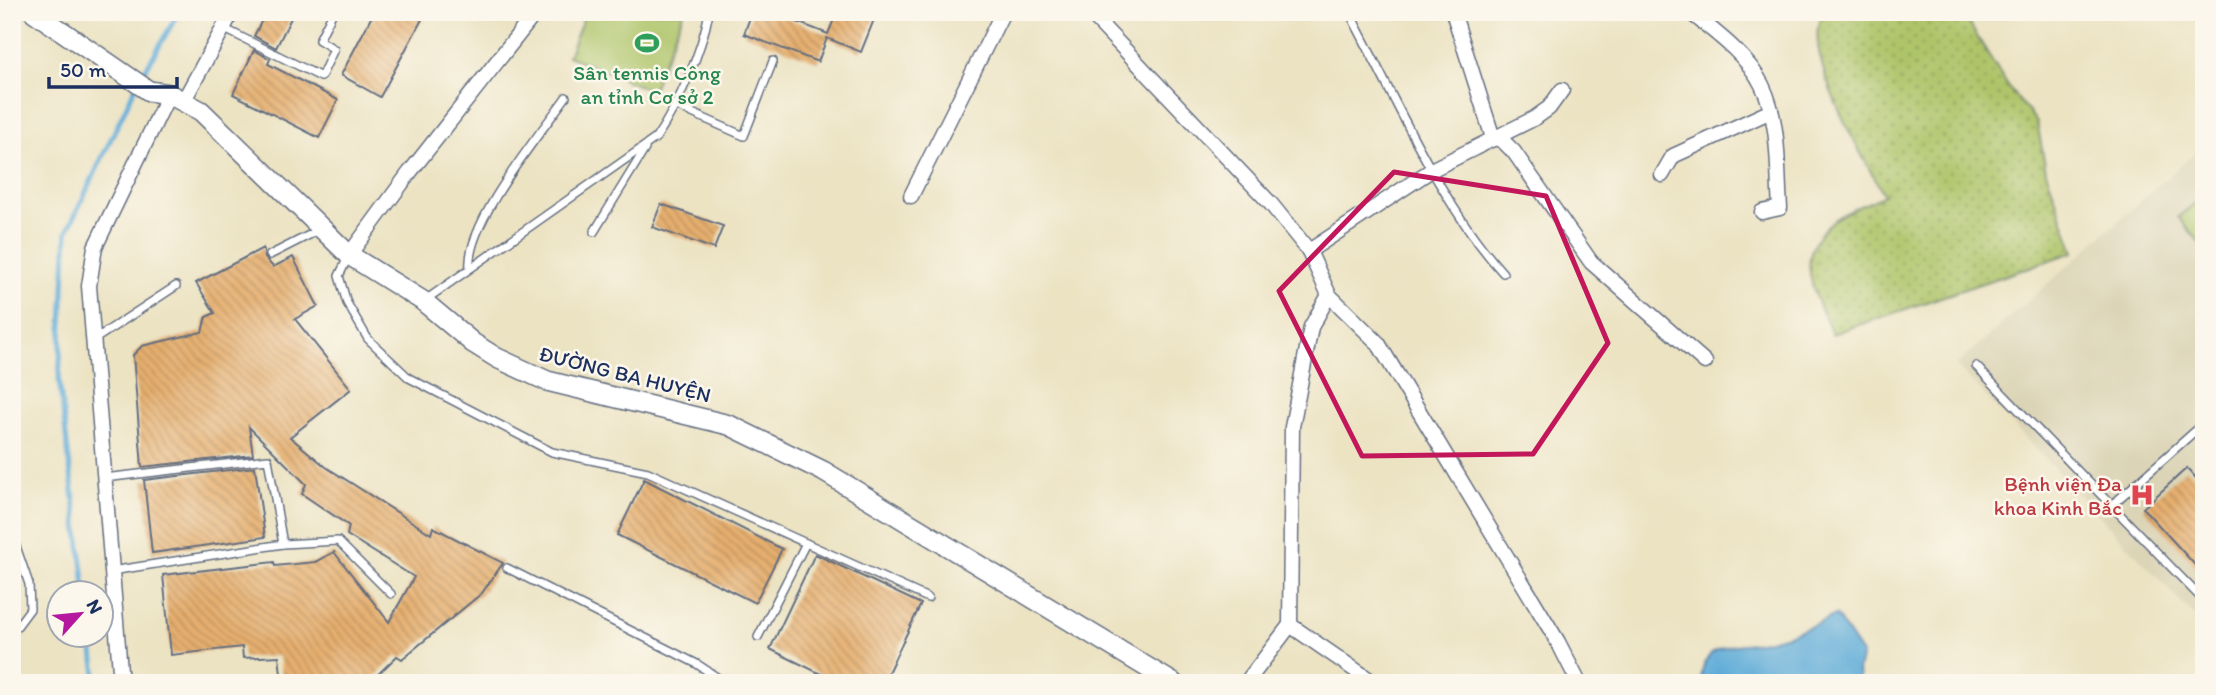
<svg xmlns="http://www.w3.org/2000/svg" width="2216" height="695" font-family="Itim,sans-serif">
<defs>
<pattern id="grass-dots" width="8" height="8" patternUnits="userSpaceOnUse" patternTransform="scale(1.75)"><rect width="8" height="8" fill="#aec469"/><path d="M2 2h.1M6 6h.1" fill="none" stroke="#8da05a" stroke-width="1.8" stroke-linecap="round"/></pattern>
<pattern id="building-back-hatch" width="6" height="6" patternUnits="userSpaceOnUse" patternTransform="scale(1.75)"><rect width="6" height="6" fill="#e6af6e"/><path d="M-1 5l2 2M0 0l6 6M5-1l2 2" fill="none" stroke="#ba8f5e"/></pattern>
</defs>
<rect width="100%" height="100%" fill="#fbf7ec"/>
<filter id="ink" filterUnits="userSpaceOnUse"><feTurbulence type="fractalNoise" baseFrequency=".0143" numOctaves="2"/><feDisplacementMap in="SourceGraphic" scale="14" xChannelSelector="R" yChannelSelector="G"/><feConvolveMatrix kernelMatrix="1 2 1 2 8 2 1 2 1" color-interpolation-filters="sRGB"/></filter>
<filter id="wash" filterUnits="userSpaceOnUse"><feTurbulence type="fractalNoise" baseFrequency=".00686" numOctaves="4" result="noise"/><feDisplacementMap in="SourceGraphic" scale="28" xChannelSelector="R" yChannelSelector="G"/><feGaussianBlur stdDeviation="1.57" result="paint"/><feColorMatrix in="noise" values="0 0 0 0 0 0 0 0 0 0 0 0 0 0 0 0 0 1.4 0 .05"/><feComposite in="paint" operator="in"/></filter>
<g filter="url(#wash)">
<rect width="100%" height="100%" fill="#ece3c3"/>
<polygon fill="#dbd4b6" points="2204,145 2204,626 1956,365"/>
<path fill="url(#grass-dots)" stroke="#647a64" stroke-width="2" d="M1823,12H1962L2011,91L2037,122L2046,171L2074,252L1832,334C1815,293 1790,254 1834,220C1848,209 1868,204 1884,195C1864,159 1798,51 1823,12Z"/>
<g fill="#aec469" stroke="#647a64" stroke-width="2">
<polygon points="586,12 684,12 652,91 568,56"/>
<polygon points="2204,196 2204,248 2178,217"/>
</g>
<path fill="#5eacd8" stroke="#3c6e9b" stroke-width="2" d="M1836,615L1862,654L1858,670L1860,683H1701C1702,639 1734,648 1764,641C1789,636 1813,626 1836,615Z"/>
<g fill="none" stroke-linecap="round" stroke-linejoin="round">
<g stroke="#5eacd8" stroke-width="5">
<polyline points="140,79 179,12"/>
<polyline points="86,594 59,380 67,232 135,88"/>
<polyline points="91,636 97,683"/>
</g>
</g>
<g id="blocks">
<g fill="url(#building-back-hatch)">
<polygon points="266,12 294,12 276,48 254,36"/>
<polygon points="374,12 426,12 380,97 341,75"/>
<polygon points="752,12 771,12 828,34 837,12 877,12 861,52 827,38 818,62 744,34"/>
<polygon points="254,50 270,59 268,64 338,100 319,138 233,94"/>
<polygon points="661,204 723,226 714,249 652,227"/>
<polygon points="263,248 265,258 273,267 293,257 318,306 295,319 351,389 290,437 326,467 431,534 433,527 503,563 482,593 402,659 397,656 369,683 282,683 279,656 243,658 242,647 171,655 163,575 274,562 275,566 315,562 334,552 389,622 414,577 347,535 349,526 302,494 306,484 249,427 253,455 142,467 133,355 142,346 202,332 206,317 215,313 196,283"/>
<polygon points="255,467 265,537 152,553 144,480"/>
<polygon points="2187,468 2204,487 2204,575 2143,508"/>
<polygon points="644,479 782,549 755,603 617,535"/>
<polygon points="815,554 921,604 883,683 839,683 770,649"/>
</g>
</g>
</g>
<g filter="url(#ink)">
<use href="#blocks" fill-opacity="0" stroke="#646e81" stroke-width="2"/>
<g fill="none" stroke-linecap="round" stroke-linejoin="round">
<g stroke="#646e81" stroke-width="10">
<g id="lane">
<path d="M1349,12C1395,97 1438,201 1503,273"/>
<polyline points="223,28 321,77 334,49 319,40 333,12"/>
<polyline points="674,105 744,136 773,61"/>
<polyline points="594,232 645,149"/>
<polyline points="270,255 319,230"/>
<polyline points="349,255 339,276 347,303 368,339 409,378 552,452 648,472 928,598"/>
<path d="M470,268C465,224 540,134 566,97"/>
<path d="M424,301L656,138C678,105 702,52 709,12"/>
<polyline points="92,341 176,286"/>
<polyline points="1976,366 2204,601"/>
<polyline points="104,478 268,459 283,544 338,541 391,594"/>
<polyline points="2112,505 2203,424"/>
<polyline points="12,535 29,584 30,609 12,633"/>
<polyline points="507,568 697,664 718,678 735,683"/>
<polyline points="111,571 283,544"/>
<polyline points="758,637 806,543"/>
</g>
</g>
<g stroke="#646e81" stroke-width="17">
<g id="street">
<polyline points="1089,12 1271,204 1309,251 1329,295 1311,327 1292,427 1290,625 1374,683"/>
<polyline points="1453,12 1493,138"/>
<path d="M1690,12C1715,32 1747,55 1762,85C1780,121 1777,168 1780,208L1762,212"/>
<polyline points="184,100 232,12"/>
<polyline points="1493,138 1502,140 1514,152 1591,262 1705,362"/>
<polyline points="1662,175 1673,156 1771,111"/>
<polyline points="911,196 1003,12"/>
<polyline points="1309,251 1433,169 1535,118 1549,108 1562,90"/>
<polyline points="349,255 410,172 536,12"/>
<polyline points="1329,295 1378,343 1558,642 1579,683"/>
<polyline points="121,683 89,286 95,247 169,94"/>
<polyline points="1246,683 1290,625"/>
</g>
</g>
<g stroke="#646e81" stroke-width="22">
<polyline id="secondary" points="34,12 149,91 169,94 201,111 349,255 423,301 473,343 497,358 547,381 729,425 823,471 1173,683"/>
</g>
<use href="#lane" stroke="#fff" stroke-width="7"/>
<use href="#street" stroke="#fff" stroke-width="14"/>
<use href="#secondary" stroke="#fff" stroke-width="19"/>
</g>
</g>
<path fill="none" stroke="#c2185b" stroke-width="5" stroke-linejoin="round" d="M1394,172L1546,196L1608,343L1533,454L1362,456L1279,291Z"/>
<defs>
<g id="stadium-bare" transform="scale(1.89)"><path d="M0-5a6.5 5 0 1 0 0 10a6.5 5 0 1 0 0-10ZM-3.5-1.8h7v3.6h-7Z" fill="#2e9e5b" stroke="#fbf7ec" stroke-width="2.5" paint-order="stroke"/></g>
<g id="hospital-bare" transform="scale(1.89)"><path d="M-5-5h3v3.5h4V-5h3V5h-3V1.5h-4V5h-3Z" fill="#e0444e" stroke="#fbf7ec" stroke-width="2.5" paint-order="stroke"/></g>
</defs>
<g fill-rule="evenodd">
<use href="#stadium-bare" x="647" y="43"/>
<use href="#hospital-bare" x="2142" y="495"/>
</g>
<g text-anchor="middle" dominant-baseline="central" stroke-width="5" stroke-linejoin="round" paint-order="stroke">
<g font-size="21" fill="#27864d" stroke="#fbf7ec">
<text x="647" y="72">Sân tennis Công<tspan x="647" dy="24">an tỉnh Cơ sở 2</tspan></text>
</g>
<g font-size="21" fill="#1b2f5e" stroke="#fbf7ec">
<text transform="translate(625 374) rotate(14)">ĐƯỜNG BA HUYỆN</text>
</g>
<g font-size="21" fill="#be3a42" stroke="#fbf7ec" text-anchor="end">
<text x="2122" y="483">Bệnh viện Đa<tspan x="2122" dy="24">khoa Kinh Bắc</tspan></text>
</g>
</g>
<rect width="2216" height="695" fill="none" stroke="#fbf7ec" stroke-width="42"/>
<g transform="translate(80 614) rotate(63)"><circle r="33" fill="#fbf7ec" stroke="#a1a7b3" stroke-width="2"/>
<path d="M0-5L12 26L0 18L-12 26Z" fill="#b5179e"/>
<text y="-10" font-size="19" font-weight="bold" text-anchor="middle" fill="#1b2f5e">N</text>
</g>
<path d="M49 77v10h128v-10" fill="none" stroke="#1b2f5e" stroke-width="3.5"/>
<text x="60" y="77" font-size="21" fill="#1b2f5e" stroke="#fbf7ec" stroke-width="5" paint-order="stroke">50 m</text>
</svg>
